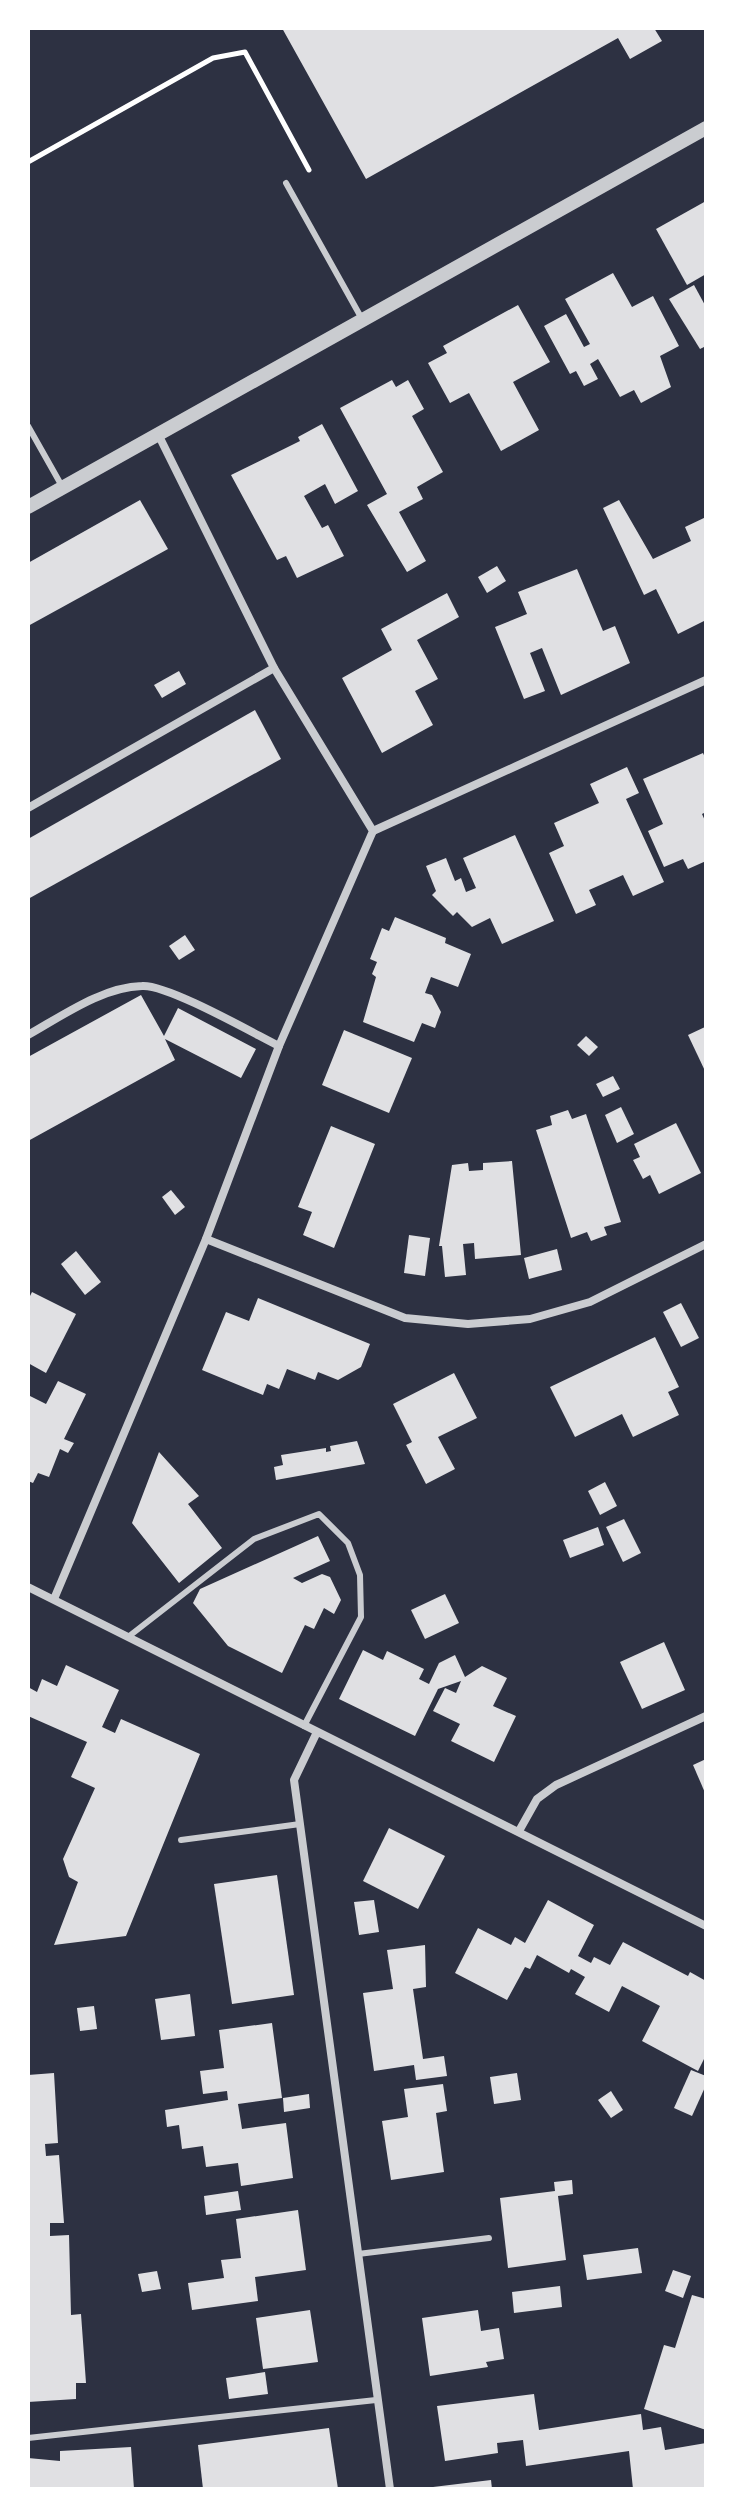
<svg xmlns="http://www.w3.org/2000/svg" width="734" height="2517" font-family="'IBM Plex Sans',sans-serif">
<rect width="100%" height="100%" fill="#2d3142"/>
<g fill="#e0e0e3">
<polygon points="282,28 654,28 662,41 630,59 618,38 366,179"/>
<polygon points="706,201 706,274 687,285 656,229"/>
<polygon points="613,273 632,307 653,296 679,346 660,356 671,387 641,403 634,390 620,397 598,359 590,364 598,379 584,386 576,371 570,374 544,326 566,314 584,347 590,344 565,299"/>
<polygon points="694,285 706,307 706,346 700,349 669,299"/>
<polygon points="518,305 550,362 513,382 539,430 501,451 469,393 450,403 428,363 447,353 443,346"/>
<polygon points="392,380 396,387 408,380 424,409 412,416 443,472 417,487 423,499 399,512 426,561 407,572 367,505 387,494 340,408"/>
<polygon points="322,424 358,491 335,504 325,484 304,496 322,528 328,525 344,556 297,578 286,556 277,560 231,475 300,441 298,437"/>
<polygon points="140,500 168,549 28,626 28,563"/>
<polygon points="619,500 653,559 691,541 685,527 706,517 706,620 678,634 656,589 644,595 603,508"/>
<polygon points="497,566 506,581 487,593 478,577"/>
<polygon points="577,569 603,631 615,626 630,663 561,695 542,648 530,653 545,691 524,699 495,627 527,614 518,592"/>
<polygon points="447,593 459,617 417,640 438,679 415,691 433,725 382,753 342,678 392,650 381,629"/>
<polygon points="179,671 186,684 162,698 154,685"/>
<polygon points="255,710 281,759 28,899 28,839"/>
<polygon points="703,753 706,760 706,812 702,814 706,823 706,861 688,869 683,859 664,867 648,831 663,824 643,779"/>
<polygon points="627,767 639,793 626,799 664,882 633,896 623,875 589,890 596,905 576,914 549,853 564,846 554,823 599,803 590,784"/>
<polygon points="515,835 554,921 502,944 490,918 472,927 457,912 453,916 432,895 436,891 426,866 446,858 455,881 461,878 466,892 476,888 463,858"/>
<polygon points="395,917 446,938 445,943 471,954 458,987 431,977 425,993 432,995 441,1012 435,1028 422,1023 414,1042 363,1022 376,977 372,974 377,962 370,959 382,928 389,931"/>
<polygon points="185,935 195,950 179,960 169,946"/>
<polygon points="141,995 164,1036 178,1008 256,1049 241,1078 165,1039 175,1060 28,1141 28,1057"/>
<polygon points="705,1027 706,1030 706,1073 688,1035"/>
<polygon points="344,1030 412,1058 389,1113 322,1085"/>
<polygon points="586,1036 598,1047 589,1056 577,1045"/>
<polygon points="613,1076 620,1089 603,1097 596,1084"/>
<polygon points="621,1107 634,1134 617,1143 605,1115"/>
<polygon points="568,1110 572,1119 586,1114 621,1222 604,1227 607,1235 591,1241 587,1232 571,1238 536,1130 552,1125 550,1116"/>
<polygon points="676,1123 701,1173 659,1194 650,1175 643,1179 633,1160 640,1157 634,1144"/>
<polygon points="331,1126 375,1144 334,1248 303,1235 312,1212 298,1207"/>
<polygon points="512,1161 521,1255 475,1259 474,1243 463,1244 466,1275 445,1277 442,1246 439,1246 452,1165 468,1163 469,1171 483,1170 483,1163"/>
<polygon points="171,1190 185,1207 175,1215 162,1197"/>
<polygon points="409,1235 430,1238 425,1276 404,1273"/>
<polygon points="557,1249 562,1270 529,1279 524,1258"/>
<polygon points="76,1251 101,1282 85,1295 61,1264"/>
<polygon points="32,1292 76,1314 46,1373 28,1363 28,1300"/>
<polygon points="258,1298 370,1344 361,1367 338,1380 318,1372 315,1380 287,1369 279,1389 267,1384 263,1395 202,1370 226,1312 249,1321"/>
<polygon points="681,1303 699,1338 681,1347 663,1312"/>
<polygon points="655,1337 679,1387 668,1392 679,1415 633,1437 622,1414 575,1437 550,1387"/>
<polygon points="454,1373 477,1418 438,1437 455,1469 426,1484 406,1445 412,1442 393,1404"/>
<polygon points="58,1381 86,1394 64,1439 74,1443 68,1453 60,1449 49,1477 38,1473 33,1483 28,1481 28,1395 46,1404"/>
<polygon points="357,1441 365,1464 276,1480 274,1467 283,1465 281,1455 326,1448 326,1452 331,1451 330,1446"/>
<polygon points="159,1452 199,1496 188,1504 222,1548 179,1583 132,1523"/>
<polygon points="605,1482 617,1506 600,1515 588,1491"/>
<polygon points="624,1519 641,1553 623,1562 606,1527"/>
<polygon points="598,1527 604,1545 570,1558 563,1540"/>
<polygon points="318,1536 330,1561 293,1578 302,1583 322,1574 330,1577 341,1600 334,1614 324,1608 314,1629 305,1625 282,1673 228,1646 193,1603 200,1589"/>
<polygon points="445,1594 459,1623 425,1639 411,1610"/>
<polygon points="664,1642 685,1690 642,1709 620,1662"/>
<polygon points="363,1650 383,1660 387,1651 424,1669 419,1679 429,1684 439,1663 455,1655 465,1677 482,1666 507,1678 493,1706 516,1716 494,1762 451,1741 460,1724 433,1711 445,1688 456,1693 461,1681 438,1689 415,1736 339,1699"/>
<polygon points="66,1665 119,1690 102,1727 115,1733 121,1719 200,1754 126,1936 54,1945 78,1882 69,1877 63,1859 95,1788 71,1777 87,1742 28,1716 28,1687 37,1692 42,1679 57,1686"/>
<polygon points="706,1759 706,1795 693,1765"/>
<polygon points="389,1828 445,1856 418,1909 363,1881"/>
<polygon points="277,1875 294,1995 232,2004 214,1884"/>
<polygon points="374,1900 379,1932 359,1935 354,1902"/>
<polygon points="548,1900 594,1925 578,1956 591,1963 594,1957 610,1965 623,1942 688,1976 690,1972 706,1981 706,2055 698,2071 642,2041 660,2006 622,1986 609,2012 575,1994 585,1977 571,1969 569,1973 537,1955 530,1969 525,1967 507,2000 455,1973 478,1928 511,1945 515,1937 525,1943"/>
<polygon points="425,1945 426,1987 413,1989 423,2059 444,2056 447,2076 416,2080 414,2065 374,2071 363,1993 393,1989 387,1950"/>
<polygon points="190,1994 195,2036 161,2040 155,1999"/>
<polygon points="94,2006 97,2029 80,2031 77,2008"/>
<polygon points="272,2023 282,2098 238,2104 242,2129 286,2123 293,2178 241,2186 238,2163 206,2167 203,2146 182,2149 179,2125 167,2127 165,2110 228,2100 227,2091 203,2094 200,2071 224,2068 219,2030"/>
<polygon points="691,2070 706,2076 706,2085 692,2116 674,2108"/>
<polygon points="54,2073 58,2143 45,2144 46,2156 59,2155 64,2223 50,2223 50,2236 69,2235 71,2315 81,2314 86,2383 76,2383 76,2399 28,2402 28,2075"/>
<polygon points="517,2073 521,2100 494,2104 490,2077"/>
<polygon points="443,2084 447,2111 436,2113 444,2172 391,2180 382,2121 408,2117 404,2089"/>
<polygon points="611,2091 623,2110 611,2118 598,2100"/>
<polygon points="309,2094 310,2108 284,2112 283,2098"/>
<polygon points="572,2180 573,2194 558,2196 566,2260 508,2268 500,2198 555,2191 554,2182"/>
<polygon points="238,2191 241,2210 206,2215 204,2196"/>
<polygon points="298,2210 306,2270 255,2277 258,2301 192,2310 188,2283 224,2278 221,2260 241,2258 236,2219"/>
<polygon points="638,2248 642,2273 587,2280 583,2255"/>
<polygon points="673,2270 691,2276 683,2298 665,2291"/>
<polygon points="157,2271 161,2289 142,2292 138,2274"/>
<polygon points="560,2286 562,2307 514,2313 512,2292"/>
<polygon points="692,2295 706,2299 706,2430 644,2409 664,2345 675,2348"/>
<polygon points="310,2310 318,2362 263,2369 256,2318"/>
<polygon points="478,2310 481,2331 499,2328 504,2359 486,2362 488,2367 430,2376 422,2318"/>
<polygon points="265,2372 268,2394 229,2399 226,2378"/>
<polygon points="534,2394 539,2430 641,2414 643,2430 661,2427 665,2450 706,2443 706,2489 633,2489 629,2451 526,2466 523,2440 497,2443 498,2453 445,2461 437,2406"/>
<polygon points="329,2428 338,2489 203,2489 198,2445"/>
<polygon points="131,2447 134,2489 28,2489 28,2458 60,2461 60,2451"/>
<polygon points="491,2480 492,2489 433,2489 433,2487"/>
</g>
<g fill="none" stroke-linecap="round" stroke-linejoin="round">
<polyline stroke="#fff" stroke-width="5" points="28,162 213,58 245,52 309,170"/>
<g stroke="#caccd0" stroke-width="6">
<polyline points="286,183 362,319"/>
<polyline points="28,426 63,488"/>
<polyline points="128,1637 254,1539 319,1514 348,1543 360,1575 361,1617 304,1726"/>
<polyline points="181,1840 300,1824"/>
<polyline points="358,2254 489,2238"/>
<polyline points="28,2438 376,2400"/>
</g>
<g stroke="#caccd0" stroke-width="8">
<polyline points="28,808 274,668"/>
<polyline points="373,831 706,680"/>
<path d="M28,1035C62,1016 102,987 142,986C167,984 253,1033 279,1046"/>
<polyline points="206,1239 405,1318 468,1324 530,1319 590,1302 706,1244"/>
<polyline points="28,1587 706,1926"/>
<polyline points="54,1599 206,1239 279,1046 373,831 274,668 159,436"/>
<polyline points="317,1732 294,1780 390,2489"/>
<polyline points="519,1831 537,1799 556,1785 706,1716"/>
</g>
<polyline stroke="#caccd0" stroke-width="14" points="28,507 706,128"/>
</g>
<rect width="734" height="2517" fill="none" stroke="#ffffff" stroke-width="60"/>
</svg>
